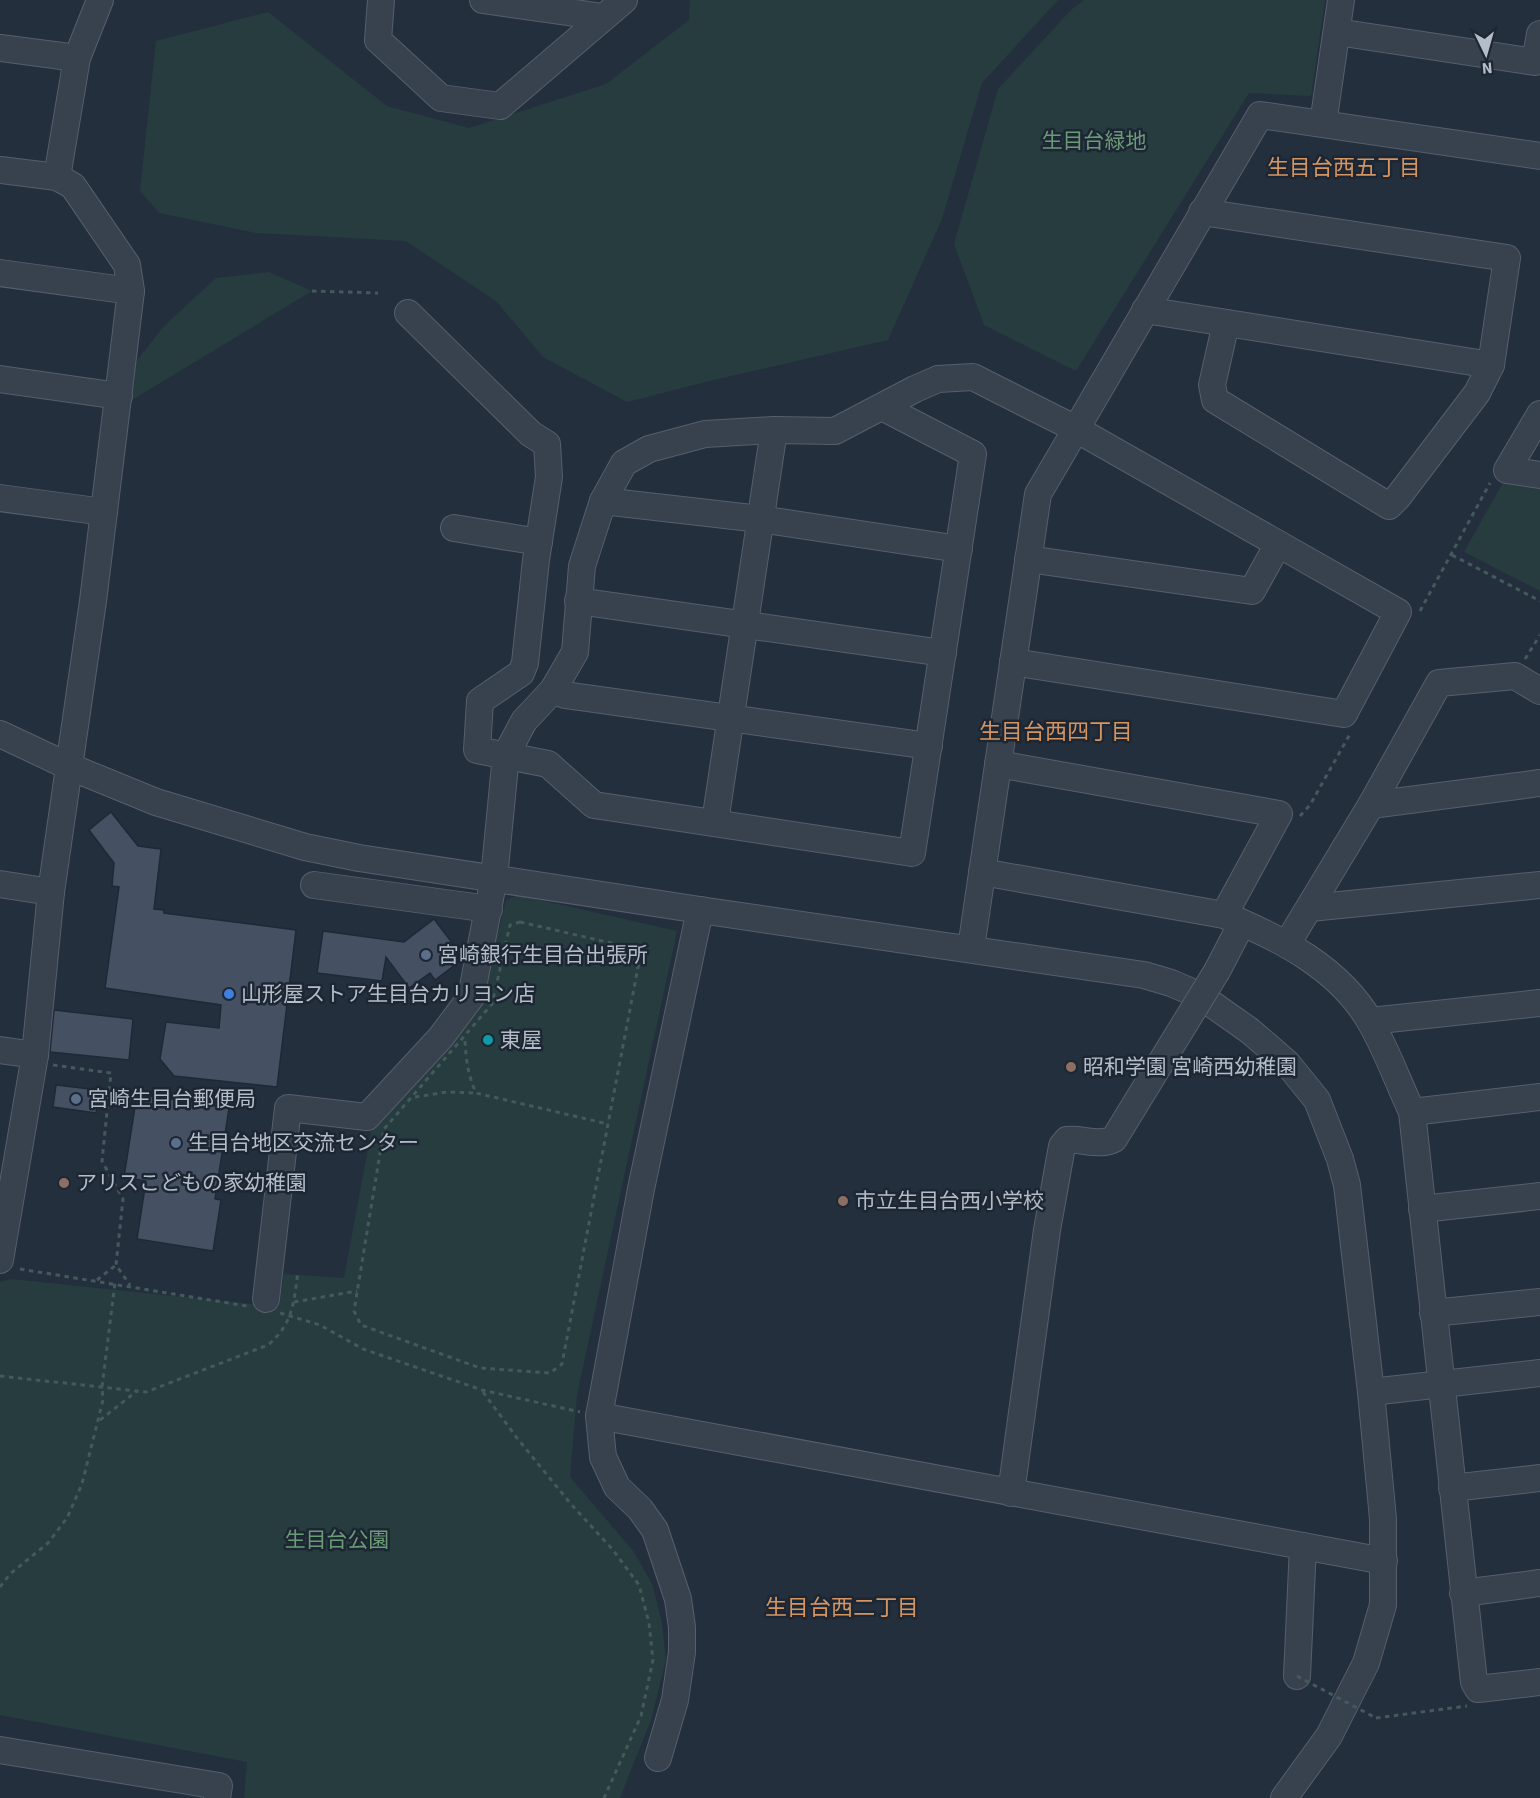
<svg xmlns="http://www.w3.org/2000/svg" width="1540" height="1798" font-family="'Source Sans 3','Noto Sans JP',sans-serif">
<rect width="100%" height="100%" fill="#242f3e"/>
<g fill="#263c3f">
<polygon points="690,0 1058,0 982,83 942,219 888,340 714,380 627,402 543,357 496,301 406,241 256,233 159,213 140,191 156,41 268,12 387,106 469,128 606,84 689,20"/>
<polygon points="1084,0 1325,0 1311,96 1249,93 1076,371 984,325 954,244 998,89 1071,10"/>
<polygon points="269,272 312,291 117,409 120,382 164,326 216,278"/>
<polygon points="1505,479 1540,485 1540,591 1464,552"/>
<polygon points="518,895 677,931 577,1395 570,1477 634,1552 653,1586 662,1623 666,1660 651,1720 620,1798 244,1798 247,1762 0,1715 0,1282 11,1279 279,1307 284,1274 344,1278 372,1127 481,1003 506,900"/>
</g>
<g fill="#455162" stroke="#1f2835" stroke-width="1.5">
<polygon points="111,812 138,846 161,849 154,909 164,910 164,913 296,930 277,1087 174,1076 160,1059 166,1022 219,1028 221,1005 105,988 119,887 112,886 114,863 89,830"/>
<polygon points="434,919 459,952 450,959 455,965 435,980 430,973 409,988 386,957 382,981 317,973 323,931 404,942"/>
<polygon points="54,1010 133,1019 129,1060 50,1052"/>
<polygon points="56,1085 99,1090 96,1113 53,1107"/>
<polygon points="137,1094 229,1108 215,1199 221,1200 213,1251 137,1239 146,1181 124,1177"/>
</g>
<g fill="none" stroke-linecap="round" stroke-linejoin="round">
<g stroke="#565f6c" stroke-width="28">
<g id="minor">
<polyline points="381,0 378,40 441,98 500,106 624,0"/>
<polyline points="483,0 603,17"/>
<polyline points="1337,32 1535,62 1540,34"/>
<polyline points="0,48 77,58"/>
<polyline points="1323,124 1341,0"/>
<polyline points="0,170 57,177 73,186 127,265 131,291 93,601 51,892 35,1055 0,1260"/>
<polyline points="57,177 77,58 100,0"/>
<polyline points="1202,212 1507,258 1491,365 1477,393 1398,497 1389,506 1215,400 1212,385 1226,323"/>
<polyline points="0,273 131,291"/>
<polyline points="1145,310 1491,365"/>
<polyline points="408,313 531,434 547,444 549,477 536,560 525,663 521,673 480,701 477,750 548,764 594,805 912,853 973,454 882,407"/>
<polyline points="0,379 119,396"/>
<polyline points="1540,414 1507,470 1540,475"/>
<polyline points="0,498 104,512"/>
<polyline points="603,501 760,519 959,549"/>
<polyline points="454,528 539,542"/>
<polyline points="1028,559 1252,591 1278,544"/>
<polyline points="578,601 943,653"/>
<polyline points="553,690 565,695 929,746"/>
<polyline points="0,734 68,766 156,802 305,847 359,858 700,910 1144,975 1171,983 1199,995 1250,1031 1287,1063 1317,1100 1340,1159 1347,1185 1371,1392 1383,1519 1383,1605 1366,1663 1329,1736 1284,1798"/>
<polyline points="998,764 1279,814 1224,915"/>
<polyline points="1371,805 1540,783"/>
<polyline points="715,822 774,430"/>
<path d="M982,872L1224,915C1280,938 1340,968 1371,1023C1387,1051 1398,1082 1412,1112L1474,1682L1478,1689L1540,1682"/>
<polyline points="0,884 51,892"/>
<polyline points="314,885 489,909"/>
<polyline points="1310,908 1540,885"/>
<polyline points="1287,944 1371,805 1439,683 1515,676 1540,691"/>
<polyline points="971,948 1038,494 1260,115 1540,156"/>
<polyline points="1217,971 1242,923"/>
<polyline points="1370,1021 1540,1003"/>
<polyline points="0,1050 35,1055"/>
<polyline points="1412,1112 1540,1097"/>
<polyline points="1422,1209 1540,1196"/>
<polyline points="266,1299 288,1108 367,1117 441,1037 471,997 494,878 506,755 524,721 553,690 575,652 582,566 603,501 624,463 649,449 705,434 774,430 835,431 915,389 938,379 973,377 1076,429 1398,612 1344,714 1013,662"/>
<polyline points="1433,1313 1540,1302"/>
<polyline points="1371,1392 1540,1373"/>
<polyline points="599,1416 1384,1561"/>
<polyline points="1452,1488 1540,1478"/>
<path d="M1011,1493L1047,1230L1062,1146L1067,1140C1082,1138 1100,1147 1114,1139L1147,1085"/>
<polyline points="1463,1593 1540,1583"/>
<polyline points="1297,1676 1303,1546"/>
<polyline points="0,1750 219,1786 217,1798"/>
<polyline points="658,1758 675,1700 682,1652 682,1627 678,1599 655,1530 640,1509 617,1487 603,1457 599,1416 641,1189 700,910"/>
</g>
</g>
<g stroke="#44595c" stroke-width="3" stroke-dasharray="4.5 4.5" stroke-linecap="butt">
<polyline points="312,291 378,293"/>
<polyline points="1452,555 1540,601"/>
<polyline points="1420,611 1490,483"/>
<polyline points="1525,659 1540,635"/>
<polyline points="1300,816 1310,805 1350,734"/>
<polygon points="520,922 633,948 640,957 562,1364 550,1373 480,1368 361,1325 354,1311 384,1129 492,1004 510,925"/>
<path d="M465,1041C466,1060 468,1075 476,1093L608,1124"/>
<polyline points="53,1065 111,1073 102,1161 123,1199 116,1265 130,1285"/>
<polyline points="415,1097 447,1092 476,1093"/>
<polyline points="20,1269 247,1306"/>
<polyline points="97,1280 116,1265"/>
<polyline points="294,1302 357,1291"/>
<polyline points="280,1313 320,1325 363,1349 482,1390 580,1412"/>
<path d="M0,1376L146,1392L268,1345C293,1324 294,1302 298,1271"/>
<polyline points="483,1392 517,1438 570,1503 613,1550 639,1585 649,1623 653,1660 641,1716 604,1798"/>
<polyline points="100,1420 137,1391"/>
<polyline points="0,1587 10,1574 48,1543 67,1518 82,1484 103,1400 102,1387 115,1283"/>
<polyline points="1376,1718 1467,1706"/>
</g>
<use href="#minor" stroke="#38414e" stroke-width="26"/>
<g stroke="#565f6c" stroke-width="28" stroke-linecap="butt">
<polyline id="minor-bridge" points="1147,1085 1217,971"/>
</g>
<polyline stroke="#44595c" stroke-width="3" stroke-dasharray="4.5 4.5" stroke-linecap="butt" points="1297,1676 1376,1718"/>
<use href="#minor-bridge" stroke="#38414e" stroke-width="26"/>
</g>
<g fill="#5c6f8a" stroke="#1d2633" stroke-width="2">
<circle cx="426" cy="955" r="6"/>
<circle cx="76" cy="1099" r="6"/>
<circle cx="176" cy="1143" r="6"/>
</g>
<circle fill="#3f7fe0" stroke="#1d2633" stroke-width="2" cx="229" cy="994" r="6"/>
<circle fill="#0f9aa8" stroke="#1d2633" stroke-width="2" cx="488" cy="1040" r="6"/>
<g fill="#8d6e63" stroke="#1d2633" stroke-width="2">
<circle cx="1071" cy="1067" r="6"/>
<circle cx="64" cy="1183" r="6"/>
<circle cx="843" cy="1201" r="6"/>
</g>
<g text-anchor="middle" dominant-baseline="central" stroke-width="5" stroke-linejoin="round" paint-order="stroke">
<g font-size="21" fill="#6b9a76" stroke="#1d2633">
<text x="1094" y="141">生目台緑地</text>
<text x="337" y="1540">生目台公園</text>
</g>
<g font-size="21" fill="#b4bcc9" stroke="#1d2633" text-anchor="start">
<text x="438" y="955">宮崎銀行生目台出張所</text>
<text x="241" y="994">山形屋ストア生目台カリヨン店</text>
<text x="500" y="1040">東屋</text>
<text x="1083" y="1067">昭和学園 宮崎西幼稚園</text>
<text x="88" y="1099">宮崎生目台郵便局</text>
<text x="188" y="1143">生目台地区交流センター</text>
<text x="76" y="1183">アリスこどもの家幼稚園</text>
<text x="855" y="1201">市立生目台西小学校</text>
</g>
<g font-size="22" fill="#d59563" stroke="#1d2633">
<text x="1344" y="168">生目台西五丁目</text>
<text x="1056" y="732">生目台西四丁目</text>
<text x="842" y="1608">生目台西二丁目</text>
</g>
</g>
<g transform="translate(1486 54) rotate(175)" stroke="#1d2633" stroke-width="4.5" paint-order="stroke">
<path d="M0-4.5L10 22L0 15L-10 22Z" fill="#b4bcc9"/>
<text y="-9" font-size="16" font-weight="bold" text-anchor="middle" fill="#b4bcc9">N</text>
</g>
</svg>
